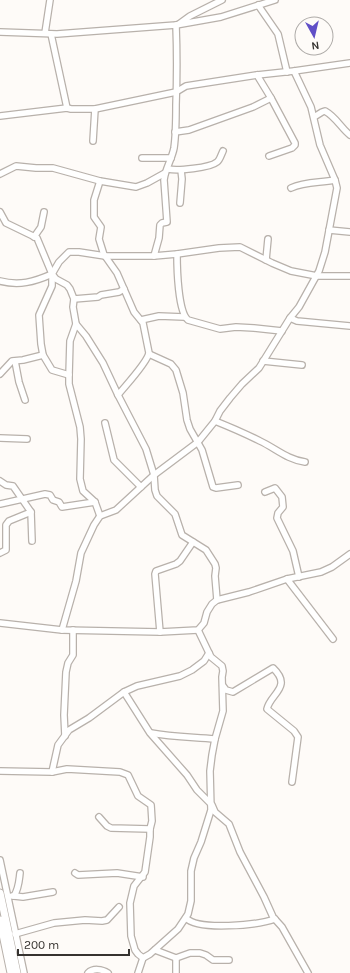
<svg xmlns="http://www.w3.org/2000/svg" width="350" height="973" font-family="Karla,sans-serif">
<rect width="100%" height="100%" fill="#fefbf8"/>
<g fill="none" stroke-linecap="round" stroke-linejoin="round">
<g stroke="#b8b1ab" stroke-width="8">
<g id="minor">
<polyline points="258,5 278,34 287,72"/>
<polyline points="179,24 190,16 222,0"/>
<polyline points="0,32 57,34 176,25 221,17 275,0"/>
<polyline points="45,33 50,0"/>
<polyline points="51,34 67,108"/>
<polyline points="257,75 271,98 295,143 295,145 292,148 269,156"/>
<polyline points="0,116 67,108 71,109 95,109 176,92 186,86 257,75 294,71 350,63"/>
<path d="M314,117L322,112L325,111C336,117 341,128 350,135"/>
<polyline points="175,132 189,130 253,107 271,98"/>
<polyline points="93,141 95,109"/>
<polyline points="142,158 171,158"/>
<path d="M168,169C177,171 210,168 217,162C220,160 221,155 223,151"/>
<polyline points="0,174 16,166 36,168 53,168 100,181 136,187 147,183 165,173"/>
<polyline points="100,181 94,200 94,217 101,227 99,239 104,255"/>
<path d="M291,188C305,181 320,183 335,180"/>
<polyline points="180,203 182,179 181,170"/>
<polyline points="0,212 6,223 37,238 52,274 56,279 67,285 70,289 74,299 73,307 76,324 86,336 103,363 118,395 146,449 154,475 155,490 157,496 175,514 182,535 206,550 215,564 216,568 215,576 217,600"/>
<polyline points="329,230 350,232"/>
<polyline points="34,237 41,227 44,212"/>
<path d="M177,254C177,268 178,312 188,320L220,329L236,327L254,328L282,331"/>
<path d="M105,256L117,273L134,312L143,323L149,353C147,363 125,386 118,395"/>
<path d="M154,256L159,238L160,225L162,223L167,222L164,180C165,169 172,159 174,148C176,134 176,119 176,105C177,78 177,51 176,25"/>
<polyline points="266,260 268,239"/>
<polyline points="52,274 52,286 39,315 41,344 43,355 52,370 69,375"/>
<path d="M0,281C19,286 34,282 52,274L59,262L69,252H79L105,256H154L177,254L219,248L240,247L272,263L291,271L317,276H350"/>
<polyline points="74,299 98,297 101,295 119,292 124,289"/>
<polyline points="290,318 297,321 350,326"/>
<polyline points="141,320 159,316 184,317"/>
<polyline points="76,324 70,341 69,375 69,384 80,427 81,439 80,479 83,491 95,502 100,516"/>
<polyline points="149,354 171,364 176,370 183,393 187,420 190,429 202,450 213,487 216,488 238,485"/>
<polyline points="15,361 19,382 25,400"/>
<polyline points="263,361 302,365"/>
<polyline points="0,374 12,361 23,360 43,355"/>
<path d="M215,421C230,427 246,434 260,441C275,448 288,460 305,462"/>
<polyline points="105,423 114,460 141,487"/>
<polyline points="0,438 27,439"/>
<polyline points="0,481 6,485 13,486 31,512 9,521 6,525 6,550 0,553"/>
<polyline points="265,492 275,488 282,497 283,507 278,513 277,518 293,551 299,577"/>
<polyline points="0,504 45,494 50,495 53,500 59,502 62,507 95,502"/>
<polyline points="31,512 32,541"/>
<polyline points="287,579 333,639"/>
<polyline points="0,623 62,630 160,632 198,630 204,623 207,612 212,604 217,600 249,592 287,579 321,572 332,567 350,554"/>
<polyline points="62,630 76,581 81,553 94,525 100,516 116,510 154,475 198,442 215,421 220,411 230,398 242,384 259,368 290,318 299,307 319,271 325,252 337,188 335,180 320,145 311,107 294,71"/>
<polyline points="160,632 155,574 156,571 176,564 180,561 193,542"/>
<path d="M223,686L226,690L233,692L273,668C293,687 270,694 267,709L294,731L298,737L292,782"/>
<polyline points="124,692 150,733 187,775 197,790 212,805 215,812 229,824 240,852 264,897 273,917 282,927 308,973"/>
<path d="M151,733C172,737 193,737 215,739"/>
<polyline points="65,736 64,715 66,672 68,663 73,655 73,630"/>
<polyline points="0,771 52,772 67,769 120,772 128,775 138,796 151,805 152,821 150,829 150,837 145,872 134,886 130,903 131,936 135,950 138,954 143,958"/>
<polyline points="52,772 58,745 69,730 89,718 124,692 137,686 180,676 192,670 204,661 209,653"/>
<polyline points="99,817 107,826 111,828 150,829"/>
<polyline points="0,860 24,973"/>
<polyline points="75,873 78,875 117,873 143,877"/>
<path d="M12,896H14C19,888 19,881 20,873"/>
<polyline points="14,896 23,897 53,892"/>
<path d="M186,918C198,931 258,925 275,919"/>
<polyline points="15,934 54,923 85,920 102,921 107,920 119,907"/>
<polyline points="155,950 176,958 190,953 200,953 206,955 213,960 229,960"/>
<polyline points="176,958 176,973"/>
<path d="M88,973C93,968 102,969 108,973"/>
<polyline points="138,973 143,958 150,954 178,929 188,914 191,901 191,871 194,858 201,842 211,810 210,771 212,755 215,739 223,711 222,677 223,671 222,666 211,657 209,653 198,630"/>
</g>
</g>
<g stroke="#b8b1ab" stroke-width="9">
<g id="major">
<polyline points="0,893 17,973"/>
<polyline points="0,920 11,973"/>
</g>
</g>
<use href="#minor" stroke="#fff" stroke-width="5.5"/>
<use href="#major" stroke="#fff" stroke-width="7"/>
</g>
<g transform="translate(314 36) rotate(172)"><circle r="19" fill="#fefbf8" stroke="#aeaba8"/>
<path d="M0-3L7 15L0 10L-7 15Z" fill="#604fc7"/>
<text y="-6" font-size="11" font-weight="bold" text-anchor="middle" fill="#363330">N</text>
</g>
<path d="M18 949v6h111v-6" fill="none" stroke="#363330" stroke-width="2"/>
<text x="24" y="949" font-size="12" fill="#363330" stroke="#fefbf8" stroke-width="3" paint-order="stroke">200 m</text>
</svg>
